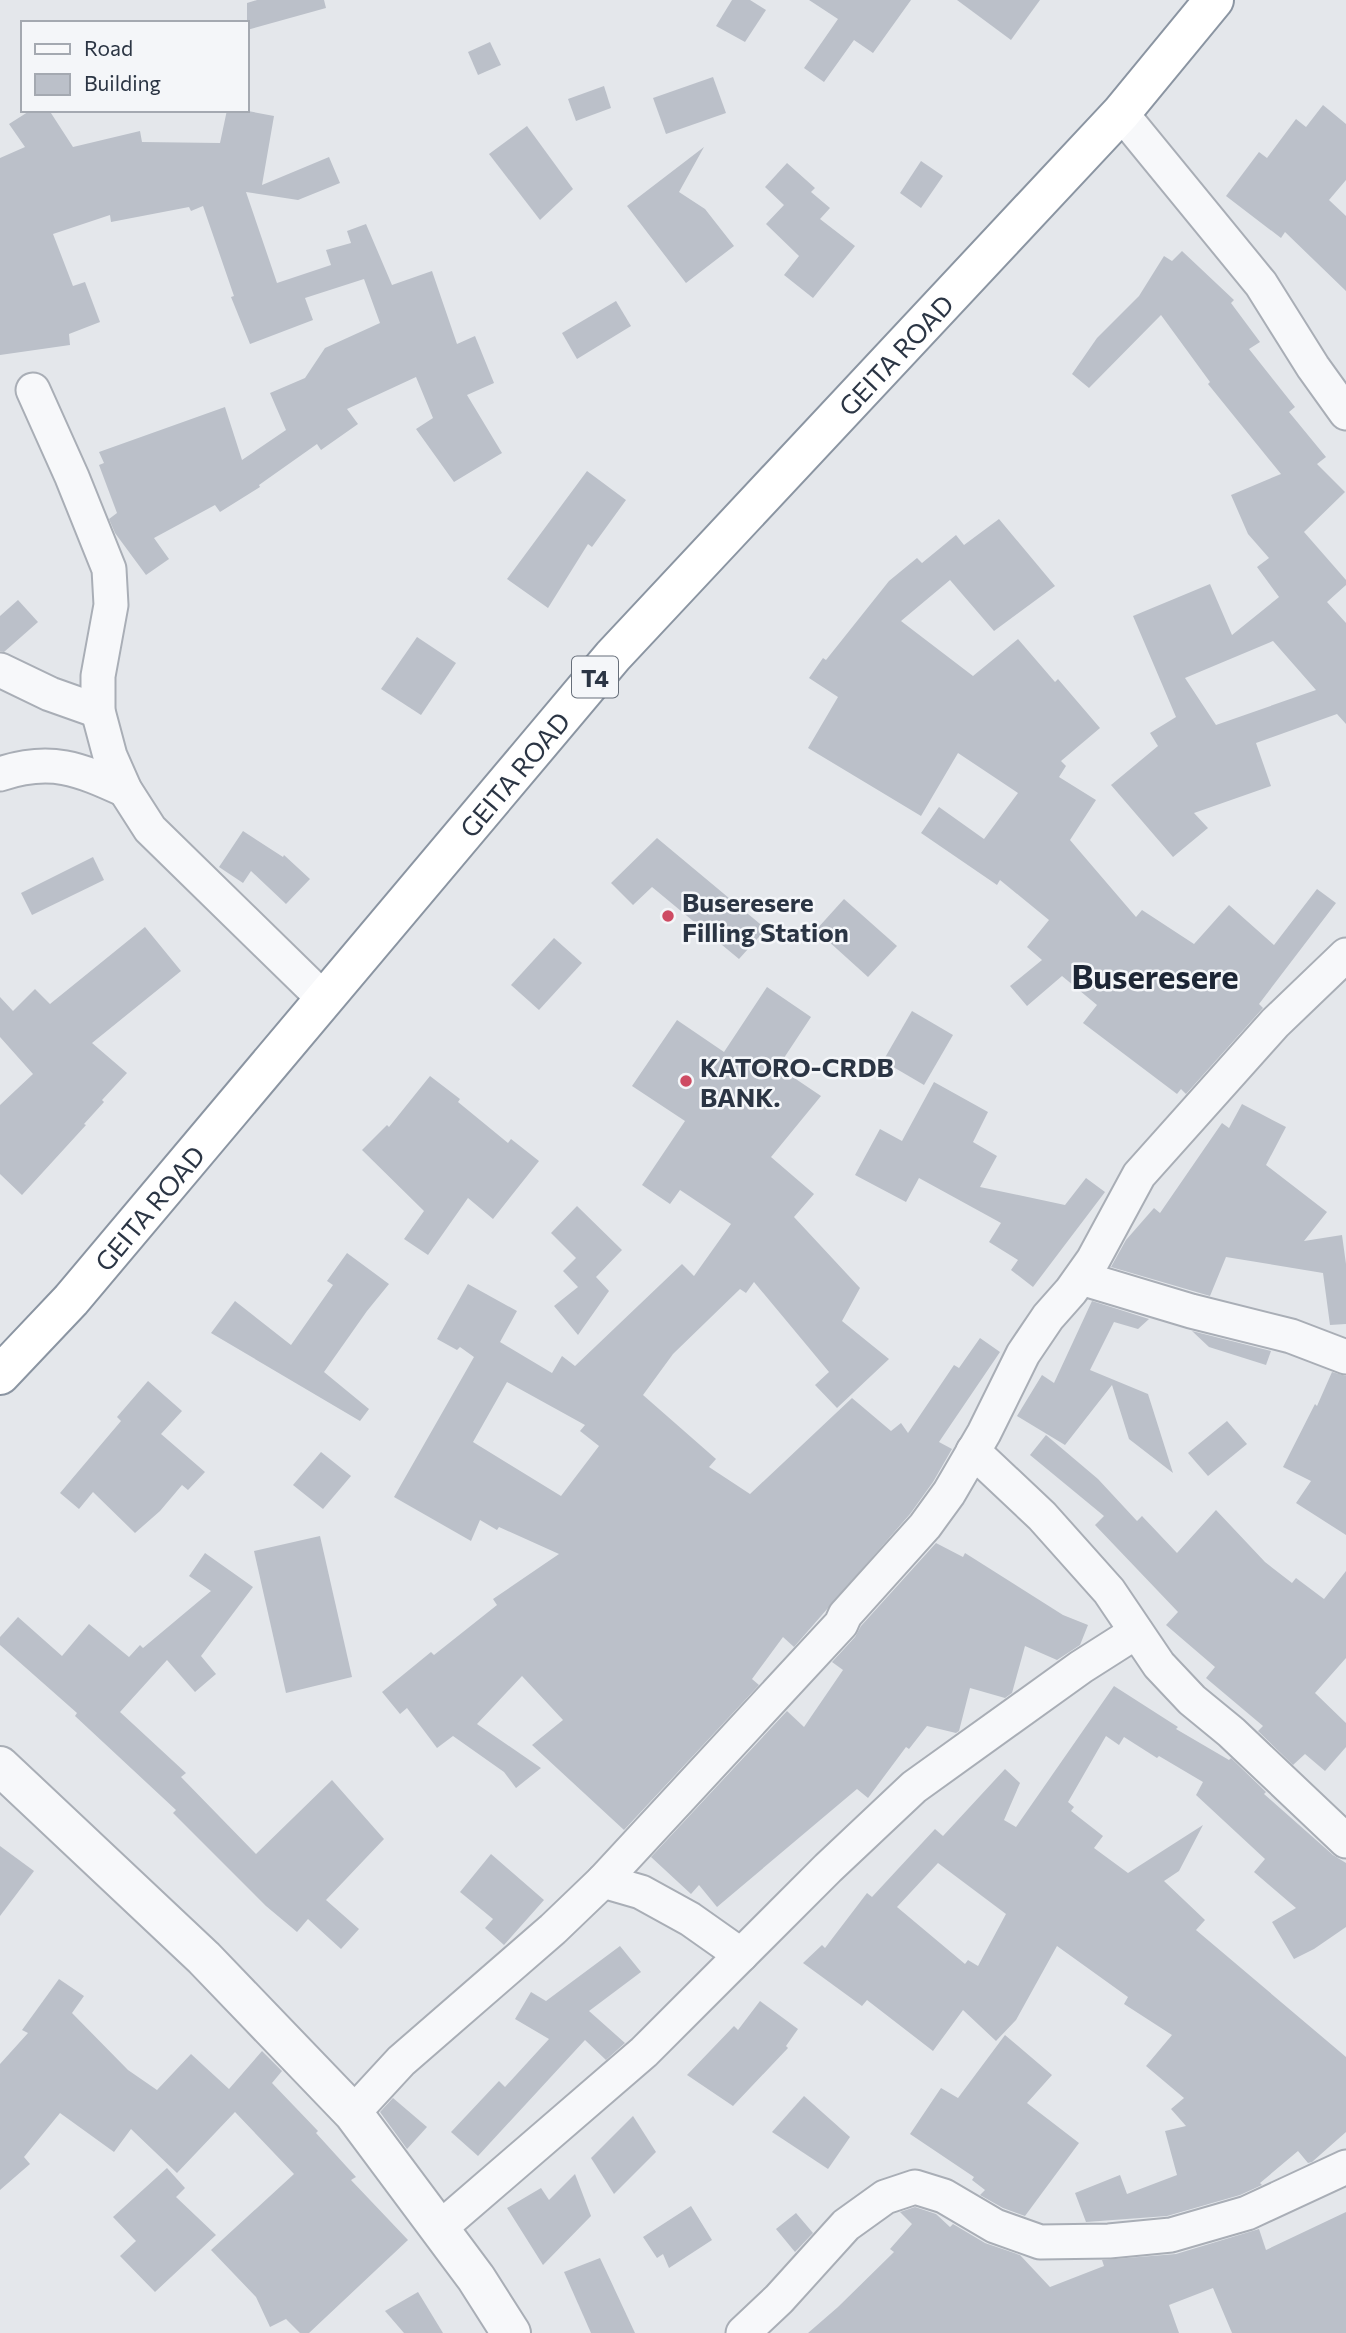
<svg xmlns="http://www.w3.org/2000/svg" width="1346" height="2333" font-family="Commissioner,sans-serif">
<rect width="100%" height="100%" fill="#e4e7eb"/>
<g fill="#bbc0c9" fill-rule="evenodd">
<polygon points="257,0 324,0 326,8 247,30 247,3"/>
<polygon points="732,0 750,0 766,10 745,42 716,26"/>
<polygon points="809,0 911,0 873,53 854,40 824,82 804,68 838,19"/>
<polygon points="957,0 1040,0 1011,40"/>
<polygon points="490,42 501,65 478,75 468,52"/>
<polygon points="713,77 726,113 666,134 653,98"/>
<polygon points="604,86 611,108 576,121 568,99"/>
<polygon points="1323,105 1346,124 1346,180 1329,200 1346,216 1346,291 1285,232 1281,238 1226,196 1259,152 1267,158 1296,119 1306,127"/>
<polygon points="31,110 49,110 73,147 140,131 142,142 220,143 227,110 243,110 274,116 262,185 329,157 340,183 298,200 246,192 277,283 331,265 326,250 351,243 347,231 366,224 392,285 432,271 457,344 475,336 494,383 467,395 502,453 454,482 416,429 433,418 416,377 347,409 358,424 321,450 317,444 259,485 260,487 220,512 215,505 154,538 169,559 146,575 115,533 109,519 117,513 99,465 104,463 99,452 225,407 242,460 286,430 270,393 305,378 325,348 380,323 364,279 305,298 313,320 250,344 231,297 234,296 203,206 191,211 189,207 111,222 110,215 53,234 73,286 85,282 100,322 69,334 70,345 0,355 0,158 25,147 9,124"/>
<polygon points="527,126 573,189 540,220 489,154"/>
<polygon points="704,147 679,192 705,209 734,246 686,283 627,206"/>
<polygon points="921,161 943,176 921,208 900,193"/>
<polygon points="787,163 815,188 811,192 830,208 820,219 855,246 813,298 784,275 799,256 766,224 784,205 765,187"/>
<path d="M1182,251L1234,300L1231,303L1260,342L1249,349L1295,407L1289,412L1326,457L1317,464L1345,492L1304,532L1346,580V585L1327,602L1346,623V724L1337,714L1256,743L1271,786L1194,813L1208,828L1173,857L1111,785L1158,746L1150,733L1176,717L1133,616L1210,584L1232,635L1279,597L1257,567L1269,558L1248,534L1231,495L1281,474L1208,384L1210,382L1161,315L1089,388L1072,374L1097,338L1139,296L1164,256L1172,261ZM1273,641L1316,690L1216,725L1185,678Z"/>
<polygon points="616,301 631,326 577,359 562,333"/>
<polygon points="587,471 626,500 592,547 588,544 548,608 507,579"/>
<polygon points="999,519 1055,586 994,631 950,580 901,621 973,676 1018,639 1055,682 1058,679 1100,728 1061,761 1066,766 1059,777 1096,800 1070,840 1136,917 1142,910 1194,944 1229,905 1274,945 1317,889 1336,903 1259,1004 1263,1008 1186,1094 1181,1089 1177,1094 1083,1023 1097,1005 1062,976 1027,1006 1010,986 1042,960 1027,947 1049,920 1000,880 997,885 921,833 939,807 984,839 1018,793 958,753 921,816 808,748 838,697 809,678 823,658 826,660 889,581 917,558 922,563 956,535 964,545"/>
<polygon points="18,600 38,622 4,652 0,651 0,616"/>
<polygon points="417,637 456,663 421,715 381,689"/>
<polygon points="243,831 283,857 284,855 310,879 286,904 251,871 243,883 219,867"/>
<polygon points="657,838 766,929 739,959 652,887 633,905 611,883"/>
<polygon points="93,857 104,880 32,915 21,893"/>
<polygon points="844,899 897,946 868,977 816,930"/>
<polygon points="145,927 181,971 92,1043 127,1073 102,1100 104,1102 84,1124 86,1125 22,1195 0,1174 0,1105 33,1074 0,1037 0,997 13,1011 35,989 50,1004"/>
<polygon points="554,938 582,963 539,1010 511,985"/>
<path d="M767,987L811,1017L778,1067L821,1096L771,1157L814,1194L794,1217L860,1288L842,1321L889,1359L837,1408L815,1385L829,1372L754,1282L746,1293L740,1289L673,1354L643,1395L716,1459L709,1467L750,1494L852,1398L891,1431L901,1423L908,1433L954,1365L959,1368L980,1338L1000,1352L939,1442L952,1449L933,1482L910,1514L794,1647L783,1637L752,1679L759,1685L624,1830L532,1745L563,1720L522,1676L477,1724L541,1768L516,1788L504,1772L453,1736L437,1748L407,1708L400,1714L382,1692L431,1652L434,1655L497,1605L493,1599L559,1554L499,1527L497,1530L480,1520L471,1541L394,1497L474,1357L460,1347L457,1350L437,1339L468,1284L517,1311L500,1342L552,1373L562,1356L575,1366L682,1264L694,1276L731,1224L680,1190L670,1204L642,1185L685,1121L632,1086L677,1020L724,1052ZM507,1382L585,1425L580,1431L599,1446L561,1496L473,1442Z"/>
<polygon points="912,1011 953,1035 924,1085 883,1061"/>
<polygon points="430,1076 460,1099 458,1102 508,1143 511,1139 539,1161 493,1219 468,1198 428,1255 404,1239 424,1211 362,1150 387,1125 389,1127"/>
<polygon points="934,1082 988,1112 973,1142 997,1156 980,1187 1065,1205 1086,1178 1105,1192 1033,1287 1011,1270 1018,1260 989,1242 1001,1223 919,1178 906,1202 855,1175 880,1129 902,1141"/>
<polygon points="1242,1104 1286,1127 1266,1165 1327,1212 1304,1241 1342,1235 1346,1264 1346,1324 1330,1325 1323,1273 1226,1257 1210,1296 1111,1267 1126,1240 1154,1208 1160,1213 1222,1123 1229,1128"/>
<polygon points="577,1206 622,1250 596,1277 609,1291 578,1335 554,1306 578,1287 563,1271 576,1258 551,1233"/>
<polygon points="347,1253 389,1284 367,1311 324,1372 369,1409 360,1421 211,1333 235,1301 291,1345 333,1285 327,1281"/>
<polygon points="1092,1301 1149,1319 1138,1329 1114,1322 1090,1370 1148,1394 1173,1473 1129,1439 1112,1385 1065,1445 1017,1416 1042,1375 1054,1383"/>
<polygon points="1192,1331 1271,1351 1266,1365 1209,1347"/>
<polygon points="1332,1372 1346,1376 1346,1535 1296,1503 1311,1481 1283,1467 1315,1404 1317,1406"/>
<polygon points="148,1381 182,1411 161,1434 205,1472 188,1490 182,1485 160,1511 135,1533 93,1492 79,1509 60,1493 121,1421 117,1417"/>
<polygon points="1227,1421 1247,1444 1208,1476 1188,1453"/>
<polygon points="1046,1435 1098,1479 1137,1521 1142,1516 1177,1553 1216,1510 1265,1562 1292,1583 1296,1578 1324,1599 1346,1571 1346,1658 1315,1693 1346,1723 1346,1747 1325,1771 1305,1754 1293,1765 1258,1731 1263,1726 1206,1678 1215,1667 1166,1625 1178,1612 1095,1525 1104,1516 1030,1455"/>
<polygon points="321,1452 351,1476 323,1509 293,1485"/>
<polygon points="320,1536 352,1677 286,1693 254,1551"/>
<polygon points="936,1543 963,1557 965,1553 1063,1615 1088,1625 1080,1645 1057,1660 1025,1646 1012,1693 1005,1698 970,1688 959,1731 956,1733 927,1726 909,1749 906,1747 868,1798 857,1789 717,1907 699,1885 691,1894 651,1857 787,1711 804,1727 843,1670 832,1662 855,1637 861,1626"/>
<polygon points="205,1553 253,1587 201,1656 216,1674 195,1692 167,1660 120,1712 186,1773 181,1777 256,1854 332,1780 384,1839 326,1900 359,1929 341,1949 308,1919 297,1932 266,1906 173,1813 176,1810 75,1716 77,1713 0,1645 0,1637 18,1617 62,1656 89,1624 129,1657 140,1645 143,1648 211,1591 189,1576"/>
<path d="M1114,1686L1178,1727L1176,1729L1229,1760L1231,1758L1266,1792L1264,1794L1333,1855L1346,1863V1927L1314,1949L1294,1959L1272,1922L1296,1908L1254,1872L1265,1859L1196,1795L1203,1782L1159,1756L1157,1758L1124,1737L1119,1745L1106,1736L1068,1802L1074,1807L1071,1811L1103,1836L1094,1848L1128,1873L1203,1825L1179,1871L1164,1881L1205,1920L1196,1930L1346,2057V2132L1312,2162L1308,2163L1298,2151L1260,2183L1262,2185L1240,2195L1167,2216L1086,2222L1075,2193L1120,2175L1127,2194L1177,2175L1165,2131L1186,2126L1171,2109L1184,2098L1146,2066L1172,2035L1124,2004L1128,1997L1057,1946L1016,2020L996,2041L963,2010L933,2051L867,2000L862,2006L803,1963L822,1945L825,1948L867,1893L872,1897L935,1829L943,1836L1005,1769L1020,1783L1004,1820L1016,1827ZM938,1863L1006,1914L978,1966L968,1960L965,1964L897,1907Z"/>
<polygon points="0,1846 34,1871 0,1916"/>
<polygon points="491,1854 544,1900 504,1945 485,1928 493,1919 460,1892"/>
<polygon points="620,1946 641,1972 589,2011 625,2043 606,2060 585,2040 478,2156 451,2132 499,2081 505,2087 549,2039 515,2019 531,1992 546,2001"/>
<polygon points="59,1979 84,1996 72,2013 128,2070 157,2090 191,2054 229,2089 262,2051 282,2071 272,2083 318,2131 316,2133 356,2177 351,2180 408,2240 309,2333 300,2333 286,2319 270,2327 256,2297 211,2250 294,2174 235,2112 177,2173 131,2129 114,2152 60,2113 24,2157 30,2164 0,2190 0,2064 28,2033 22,2030"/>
<polygon points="760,2001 798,2029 786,2046 788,2048 733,2106 687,2075 734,2026 738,2030"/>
<polygon points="1005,2035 1052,2075 1027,2103 1079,2143 1025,2216 1003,2208 980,2195 985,2190 972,2180 974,2177 910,2134 941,2088 958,2098"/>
<polygon points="804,2096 850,2137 828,2169 772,2132"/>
<polygon points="393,2098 427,2127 407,2149 380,2112"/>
<polygon points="633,2116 656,2152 614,2194 591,2158"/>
<polygon points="167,2168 185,2188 176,2197 216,2235 155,2292 120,2256 136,2241 113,2217"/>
<polygon points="575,2174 591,2216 543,2265 507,2208 541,2188 549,2200"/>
<polygon points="691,2206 712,2240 669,2268 663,2254 657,2258 643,2237"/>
<polygon points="915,2207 936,2214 950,2227 953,2224 985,2243 1020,2255 1050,2287 1104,2266 1102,2260 1176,2254 1259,2229 1266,2250 1346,2212 1346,2333 1232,2333 1213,2288 1169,2305 1179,2333 808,2333 838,2307 894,2252 890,2249 912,2224 900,2212"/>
<polygon points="796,2213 813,2233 795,2252 776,2229"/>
<polygon points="600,2258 635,2333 591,2333 564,2272"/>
<polygon points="418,2292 443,2333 404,2333 385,2311"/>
</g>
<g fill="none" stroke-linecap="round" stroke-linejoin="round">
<g stroke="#a9aeb6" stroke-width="37">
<g id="minor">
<polyline points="1121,113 1261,284 1313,367 1346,413"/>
<polyline points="33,390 72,477 109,569 111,605 98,676 98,711 110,756 125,790 150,829 325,1000"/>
<polyline points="0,670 50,694 98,711"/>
<path d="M0,774C51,757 79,769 125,790"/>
<polyline points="1081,1278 1191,1311 1291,1336 1346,1357"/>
<polyline points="973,1451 1042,1516 1109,1591 1159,1665 1192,1700 1231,1732 1346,1841"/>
<polyline points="603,1881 641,1892 690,1919 741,1955"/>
<polyline points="353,2113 401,2061 553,1929 603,1881 841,1624 845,1615 925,1526 949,1493 984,1433 1023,1354 1048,1317 1071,1291 1093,1260 1139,1175 1275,1023 1346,955"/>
<polyline points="440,2228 644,2052 828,1868 914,1787 1081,1667 1136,1632"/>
<polyline points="743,2333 779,2299 846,2225 885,2197 915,2187 944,2196 995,2226 1040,2242 1109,2241 1171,2235 1247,2213 1346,2167"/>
</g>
</g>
<g stroke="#a9aeb6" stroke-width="42">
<polyline id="tertiary" points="0,1766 204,1958 353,2113 476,2278 511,2333"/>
</g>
<g stroke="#8b95a2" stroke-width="42">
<g id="trunk">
<path id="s1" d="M0,1375L71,1300L613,656L1121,113L1214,0"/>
</g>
</g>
<use href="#minor" stroke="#f7f8fa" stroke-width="33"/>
<use href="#tertiary" stroke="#f7f8fa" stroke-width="38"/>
<use href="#trunk" stroke="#fff" stroke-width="38"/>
</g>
<g fill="#ce4b63" stroke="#f4f6f9" stroke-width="2.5">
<circle cx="668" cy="916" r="7"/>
<circle cx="686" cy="1081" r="7"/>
</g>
<g text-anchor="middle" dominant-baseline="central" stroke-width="5" stroke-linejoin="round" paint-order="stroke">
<rect fill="#f4f6f9" stroke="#676f7a" stroke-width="2" x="572" y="656.5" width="46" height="41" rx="5"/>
<g font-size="24" font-weight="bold" fill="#2b3544">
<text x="595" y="677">T4</text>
</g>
<g font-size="26" fill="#2b3544" stroke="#f4f6f9">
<text stroke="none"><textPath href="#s1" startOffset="1358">GEITA ROAD</textPath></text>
<text stroke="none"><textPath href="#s1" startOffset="791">GEITA ROAD</textPath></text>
<text stroke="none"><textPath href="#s1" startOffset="224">GEITA ROAD</textPath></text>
</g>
<g font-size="26" font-weight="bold" fill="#2b3544" stroke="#f4f6f9" text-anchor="start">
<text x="682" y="901">Buseresere<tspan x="682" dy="30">Filling Station</tspan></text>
<text x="700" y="1066">KATORO-CRDB<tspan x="700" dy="30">BANK.</tspan></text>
</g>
<g font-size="33" font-weight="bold" fill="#1d2635" stroke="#f4f6f9">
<text x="1155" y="975">Buseresere</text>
</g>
</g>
<rect x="21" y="21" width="228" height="91" fill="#f4f6f9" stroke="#a4a9b1" stroke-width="2"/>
<rect x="35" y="44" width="35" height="10" fill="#f7f8fa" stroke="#a4a9b1" stroke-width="2"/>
<text x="84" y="56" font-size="21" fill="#2b3544">Road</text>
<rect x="35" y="74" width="35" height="21" fill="#bbc0c9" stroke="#a4a9b1" stroke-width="2"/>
<text x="84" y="91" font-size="21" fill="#2b3544">Building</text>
</svg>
